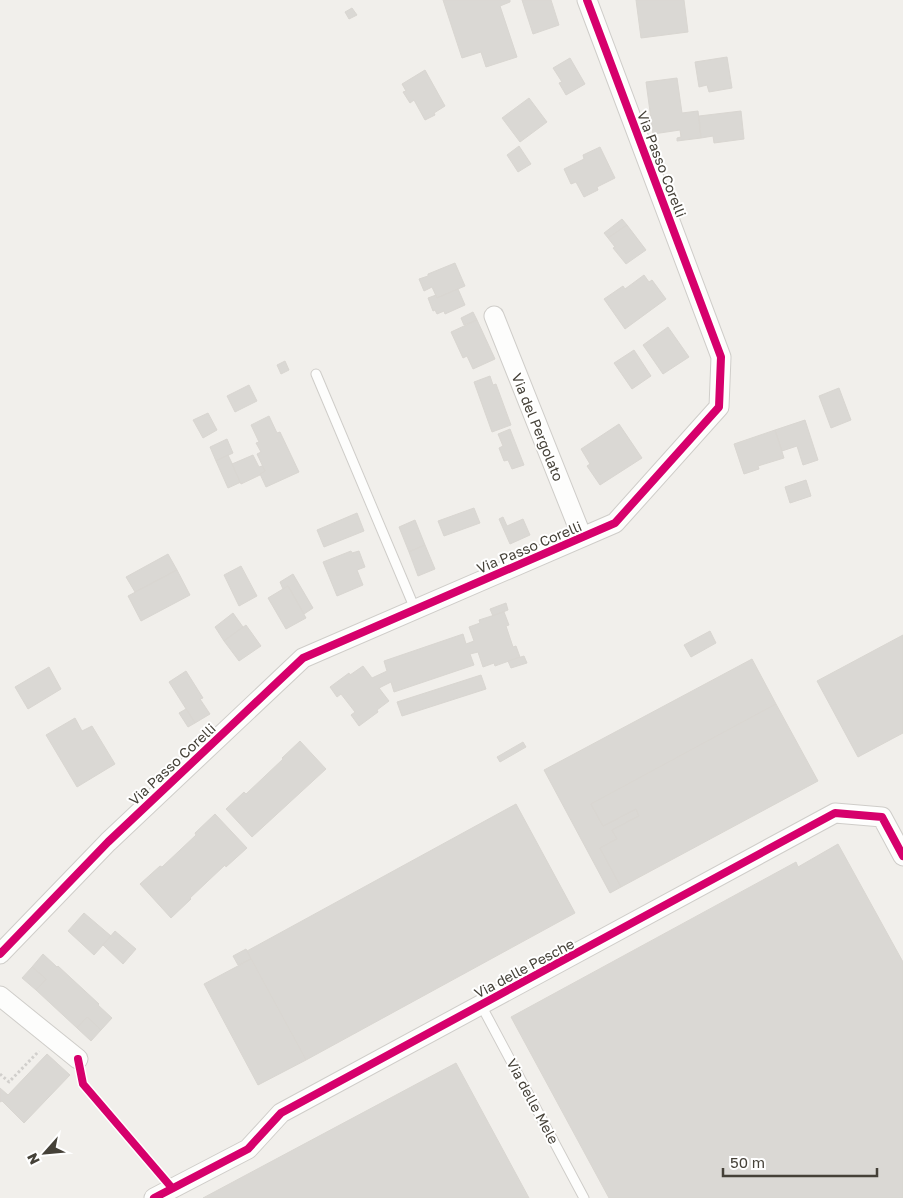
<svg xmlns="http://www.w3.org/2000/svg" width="903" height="1198" font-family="'Golos Text',sans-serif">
<rect width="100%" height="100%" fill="#f1efeb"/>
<g fill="#dad8d4" stroke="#d9d6d1">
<polygon points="443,0 510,0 510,2 500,6 517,57 486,67 481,52 462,58"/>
<polygon points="522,0 551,0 559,25 533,34"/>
<polygon points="636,0 684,0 688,32 641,38"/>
<polygon points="352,8 357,15 349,19 345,12"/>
<polygon points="727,57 732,88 709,92 707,85 699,87 695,62"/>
<polygon points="570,58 585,84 566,95 559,83 562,82 553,68"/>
<polygon points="425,70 445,106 434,113 435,115 425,120 414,100 410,103 403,92 406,91 402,84"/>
<polygon points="677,78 682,113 698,111 701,138 677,141 677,138 681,137 680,130 653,134 646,82"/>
<polygon points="529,98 547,122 520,142 502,118"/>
<polygon points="741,111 744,139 714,143 713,136 701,138 699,116"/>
<polygon points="519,146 531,164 518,172 507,155"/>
<polygon points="600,147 615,178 597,187 598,190 584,197 576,182 571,184 564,169 584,159 583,155"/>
<polygon points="622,219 627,225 608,238 604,233"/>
<polygon points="627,225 646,250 626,264 613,248 615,247 608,238"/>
<polygon points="455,263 465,286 437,298 432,287 424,291 419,279 428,276 428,274"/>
<polygon points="644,275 649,282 652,280 666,299 625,329 604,299 623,286 625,289"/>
<polygon points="458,289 465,305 445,314 444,311 437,314 435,310 433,311 428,298 436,295 437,298"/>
<polygon points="473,312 477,320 464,325 461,318"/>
<polygon points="477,320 495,359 473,369 467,356 463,358 451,332"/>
<polygon points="668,327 689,357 663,374 643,345"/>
<polygon points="634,350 651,376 632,389 614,363"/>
<polygon points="285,361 289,370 281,374 277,365"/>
<polygon points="490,376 493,385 496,384 511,425 492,432 474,382"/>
<polygon points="249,385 257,401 235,412 227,396"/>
<polygon points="839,388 851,420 831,428 819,396"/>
<polygon points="208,413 217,430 203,438 193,420"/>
<polygon points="269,416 277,433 280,432 299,472 266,487 260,474 265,471 257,454 261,452 256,443 259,442 251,425"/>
<polygon points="805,420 818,460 803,465 797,446 782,451 775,430"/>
<polygon points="619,424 642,458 600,485 587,466 590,464 581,449"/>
<polygon points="510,429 524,465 512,469 508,460 504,461 499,448 503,446 498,434"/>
<polygon points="775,430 784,458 758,466 759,469 744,474 734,444"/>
<polygon points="227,439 233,453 216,461 210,447"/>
<polygon points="228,455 241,482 228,488 216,461"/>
<polygon points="253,455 259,467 262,466 265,471 260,474 260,475 241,484 232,464"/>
<polygon points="806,480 811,496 790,503 785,487"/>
<polygon points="474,508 480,523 444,536 438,521"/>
<polygon points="357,513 364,531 324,547 317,530"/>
<polygon points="503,517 507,526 523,519 530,535 510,544 499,519"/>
<polygon points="415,520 425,545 409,552 399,527"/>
<polygon points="425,545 435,569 418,576 409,552"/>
<polygon points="351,551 352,553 359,551 365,567 357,570 363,585 337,596 323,562"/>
<polygon points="168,554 177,570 135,592 126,577"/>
<polygon points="241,566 257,596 239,606 224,575"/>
<polygon points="177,570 190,595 141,621 128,596"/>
<polygon points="293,574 313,608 304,614 288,586 283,589 280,582"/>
<polygon points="288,586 306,618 286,629 268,598"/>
<polygon points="506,603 508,610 493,616 490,609"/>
<polygon points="504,612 509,625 506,626 513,647 516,646 520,657 495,666 494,663 483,667 478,652 470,654 474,665 394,692 391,682 379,688 389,701 377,710 378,712 359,726 351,715 355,712 341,694 337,697 330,687 349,673 350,675 363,666 372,678 387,671 384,661 463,634 466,644 474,641 469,627 480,623 479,620"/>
<polygon points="233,613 243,627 224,641 215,627"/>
<polygon points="246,625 261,646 239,661 224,641"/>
<polygon points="710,631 716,643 691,657 684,645"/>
<polygon points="903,635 903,733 858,757 817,681"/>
<polygon points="524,656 527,663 511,668 508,661"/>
<polygon points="752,659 776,704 591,804 603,826 636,809 639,816 612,830 617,839 600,848 621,887 610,893 544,770"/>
<polygon points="49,667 61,689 28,709 15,687"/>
<polygon points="186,671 203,698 200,699 210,714 195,723 169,682"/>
<polygon points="481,675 486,689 402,716 397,702"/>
<polygon points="776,704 818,781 621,887 600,848 617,839 612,830 639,816 636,809 603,826 591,804"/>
<polygon points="186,709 195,723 188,727 179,713"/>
<polygon points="75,718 82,731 92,726 115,764 77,787 46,735"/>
<polygon points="300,741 326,769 252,837 226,809 244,792 246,794 283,759 282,758"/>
<polygon points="523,742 526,747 500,762 497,757"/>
<polygon points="516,804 575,913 306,1060 247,951"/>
<polygon points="215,814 247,848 226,867 225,865 190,898 191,899 171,918 140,884 160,866 162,867 196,835 195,833"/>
<polygon points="838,844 903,962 903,1198 609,1198 511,1017 796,862 798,867"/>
<polygon points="84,913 111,936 94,955 68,931"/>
<polygon points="115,931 136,949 123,964 103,945"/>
<polygon points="246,949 251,959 238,965 233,956"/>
<polygon points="43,954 57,967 58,966 99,1004 98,1005 112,1018 101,1030 87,1017 77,1028 36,990 46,979 32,967"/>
<polygon points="251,959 306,1060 258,1085 204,984"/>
<polygon points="32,967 46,979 36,990 22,978"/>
<polygon points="87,1017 101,1030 91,1041 77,1028"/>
<polygon points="47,1054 70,1075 24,1123 2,1101 0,1102 0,1088 8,1095"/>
<polygon points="456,1063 529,1198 203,1198"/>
</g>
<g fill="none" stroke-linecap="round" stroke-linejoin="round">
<g stroke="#cfcdc9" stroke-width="11">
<g id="lane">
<polyline points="316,374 415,609"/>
<polyline points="481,1005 584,1198"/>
</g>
</g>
<g stroke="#cfcdc9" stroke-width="21">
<g id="street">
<polyline points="494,316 582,537"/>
<polyline points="0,954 108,842 303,658 615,523 719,407 721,357 587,0"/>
<polyline points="0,996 78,1059"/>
<polyline points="154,1198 248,1149 281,1113 835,813 882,817 903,856"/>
</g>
</g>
<polyline stroke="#d1cfcc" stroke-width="3" stroke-dasharray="2.5 2.5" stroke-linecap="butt" points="0,1074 9,1082 39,1051"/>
<use href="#lane" stroke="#fdfdfc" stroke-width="9"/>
<use href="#street" stroke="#fdfdfc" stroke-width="19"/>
<g stroke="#fff" stroke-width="11">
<g id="cycleway">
<polyline points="0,954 108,842 303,658 615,523 719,407 721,357 587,0"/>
<polyline points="78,1059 83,1084 172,1188"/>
<polyline points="154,1198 248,1149 281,1113 835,813 882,817 903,856"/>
</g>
</g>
<use href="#cycleway" stroke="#d6006c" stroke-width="8"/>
</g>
<g text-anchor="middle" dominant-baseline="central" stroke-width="4" stroke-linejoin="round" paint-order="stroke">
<g font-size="14" fill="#454138" stroke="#fff">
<text transform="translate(662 164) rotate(69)">Via Passo Corelli</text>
<text transform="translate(538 427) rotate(68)">Via del Pergolato</text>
<text transform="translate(529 547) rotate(-23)">Via Passo Corelli</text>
<text transform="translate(172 764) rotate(-43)">Via Passo Corelli</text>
<text transform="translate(524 968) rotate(-28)">Via delle Pesche</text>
<text transform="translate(533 1101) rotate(62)">Via delle Mele</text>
</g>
</g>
<g transform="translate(45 1153) rotate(243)" stroke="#ffffff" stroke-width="4" paint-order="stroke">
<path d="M0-4L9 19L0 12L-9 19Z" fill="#454138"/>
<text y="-8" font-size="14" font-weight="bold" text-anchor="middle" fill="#454138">N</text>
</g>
<path d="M723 1168v8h154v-8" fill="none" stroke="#454138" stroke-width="2.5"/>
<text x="730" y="1168" font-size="15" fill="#454138" stroke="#ffffff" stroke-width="4" paint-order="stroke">50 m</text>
</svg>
